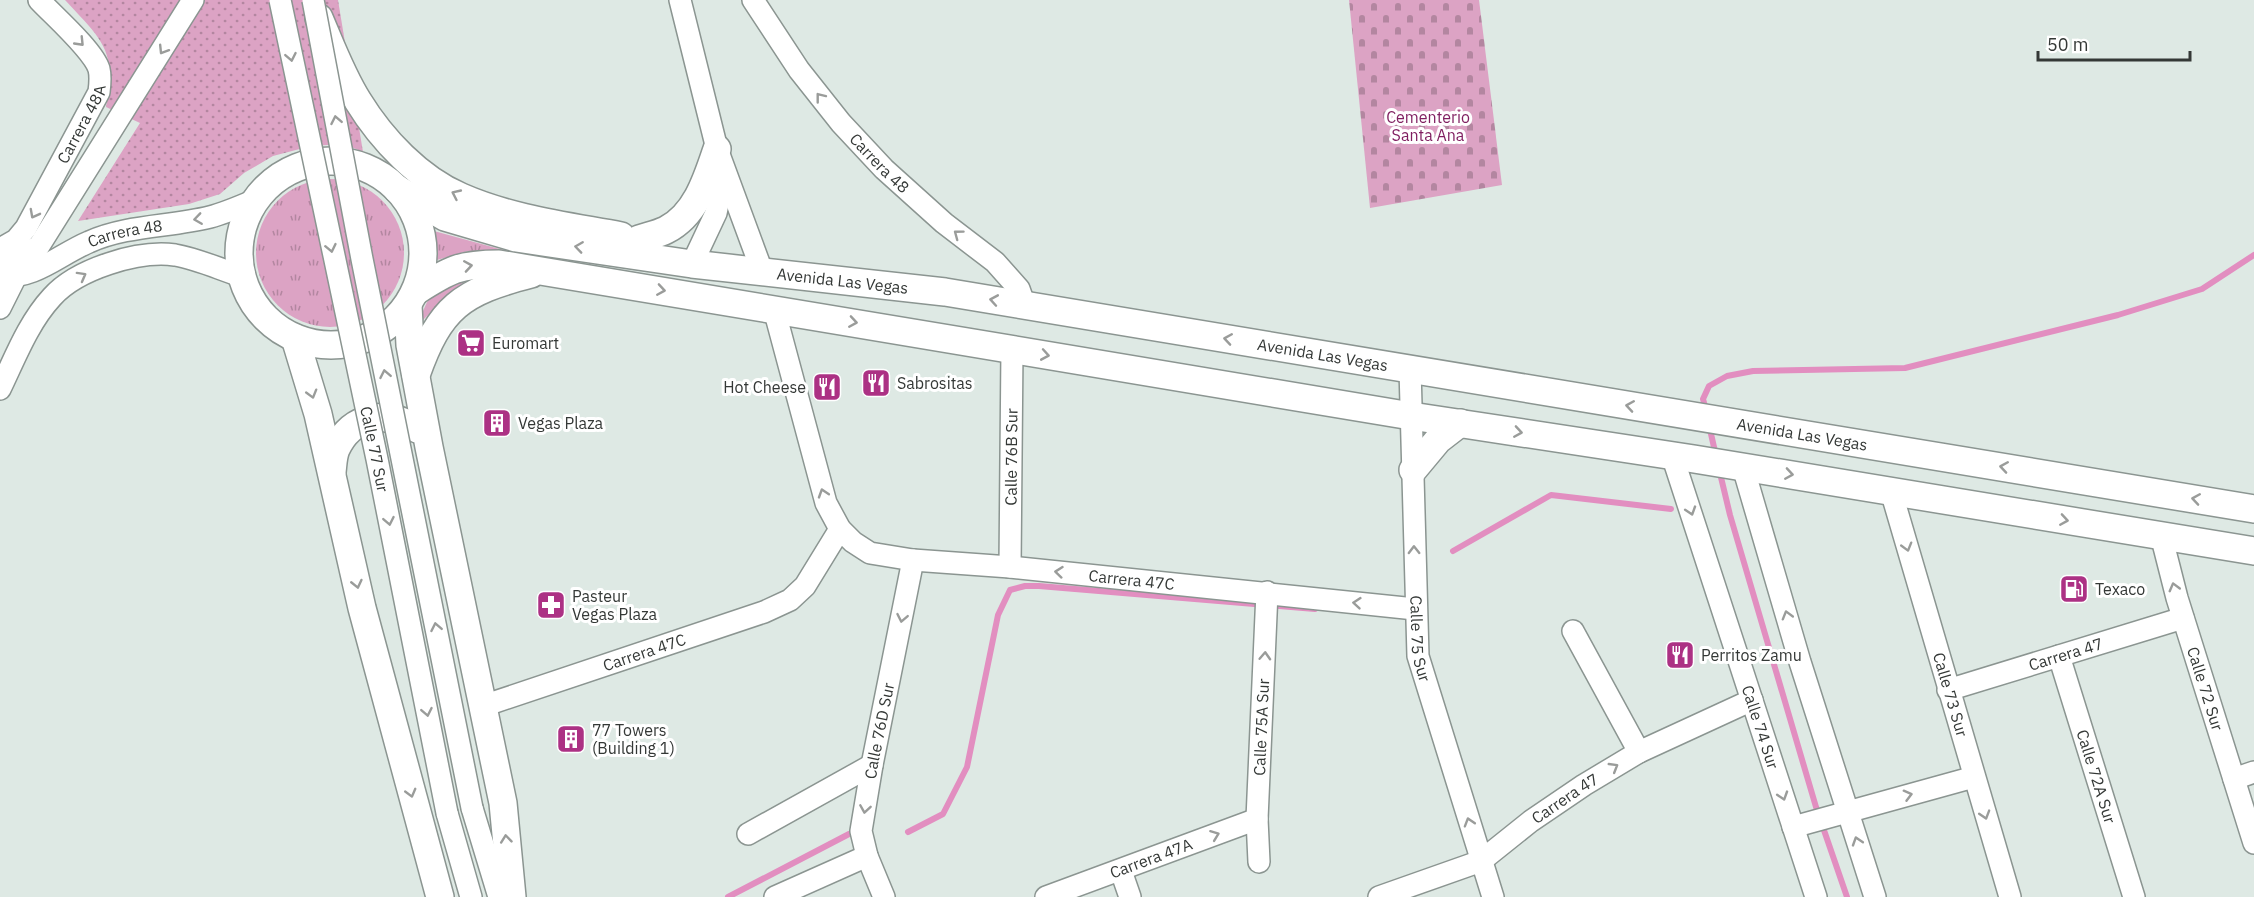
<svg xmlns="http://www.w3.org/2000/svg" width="2254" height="897" font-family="'IBM Plex Sans',sans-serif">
<defs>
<pattern id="grass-tufts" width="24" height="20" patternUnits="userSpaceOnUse" patternTransform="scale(1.5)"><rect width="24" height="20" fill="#dca3c4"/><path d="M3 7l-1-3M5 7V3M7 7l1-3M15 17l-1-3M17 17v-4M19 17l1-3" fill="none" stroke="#b386a0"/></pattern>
<pattern id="cemetery-stones" width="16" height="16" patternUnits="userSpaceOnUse" patternTransform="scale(1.5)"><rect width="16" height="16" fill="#dca3c4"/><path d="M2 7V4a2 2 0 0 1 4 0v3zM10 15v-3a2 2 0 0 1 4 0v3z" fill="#b386a0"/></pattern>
<pattern id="park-dots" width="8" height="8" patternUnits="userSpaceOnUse" patternTransform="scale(1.5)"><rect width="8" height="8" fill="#dca3c4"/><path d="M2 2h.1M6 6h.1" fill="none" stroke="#b386a0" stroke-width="1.8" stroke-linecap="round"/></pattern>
</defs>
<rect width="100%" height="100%" fill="#dee9e4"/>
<g fill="url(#grass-tufts)">
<circle cx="330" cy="253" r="74"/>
<polygon points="434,231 507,251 468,251 437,260"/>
<polygon points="478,272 450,293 416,327 427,302 439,290"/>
</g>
<polygon fill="url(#cemetery-stones)" points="1349,0 1479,0 1502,185 1370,208"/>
<path fill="url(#park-dots)" d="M65,0H338L363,152L344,144L311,146L273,156L244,173L220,194L189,204L78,221L140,123L106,107C118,50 101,39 65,0Z"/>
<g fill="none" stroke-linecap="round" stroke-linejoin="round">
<g stroke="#e28ec0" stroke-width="6">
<polyline points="1706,410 1703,399 1709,386 1727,376 1753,371 1905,368 2118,315 2202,289 2254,255"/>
<polyline points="1709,425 1716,456"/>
<polyline points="1719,469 1730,515 1816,807 1847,897"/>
<polyline points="1453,551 1551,495 1671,509"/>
<polyline points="908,832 943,814 967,767 998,615 1010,590 1025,586 1039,586 1315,609"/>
<polyline points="728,897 849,834"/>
</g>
<g stroke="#8b9591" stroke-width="24">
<g id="minor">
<polyline points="680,0 717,149 762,271"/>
<path id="s1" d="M753,0L799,70L841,123L884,169L944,223L995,262L1019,289L1025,306"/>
<path id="s2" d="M0,249L16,240L26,228L99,92C100,84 101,77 99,69C93,50 54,16 39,0"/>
<polyline points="0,259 19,258 39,246 193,0"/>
<polyline points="692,264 716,213 720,194 719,171"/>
<path id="s3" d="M0,276C36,279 58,255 89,242C127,225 170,227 210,217C225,213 239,207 253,201"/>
<polyline points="0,308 16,276"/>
<path id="s4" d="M774,309L826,503L840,529L853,542L870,553L913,560L1010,567L1415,609"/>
<path id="s5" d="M1410,369L1418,656L1493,897"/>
<path d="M0,389C15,358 28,323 52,297C77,269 138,250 175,255C198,259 219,269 241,276"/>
<path id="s6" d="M1672,455L1816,897"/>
<polyline points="1743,467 1800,662 1875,897"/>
<path id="s7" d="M1891,491L2010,897"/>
<path id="s8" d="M2161,535L2177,598L2254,843"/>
<path id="s9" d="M1010,567L1012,349"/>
<polyline points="1573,631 1639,752"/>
<path id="s10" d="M2059,656L2134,897"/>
<path id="s11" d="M1948,690L2183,618"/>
<path id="s12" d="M483,706L764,612L790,600L805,586L840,529"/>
<polyline points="2234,779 2254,772"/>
<polyline points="472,808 499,897"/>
<polyline points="447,813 471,897"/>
<polyline points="1793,827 1974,777"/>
<polyline points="748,834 872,765"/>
<path id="s13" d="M1259,862L1257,819L1267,592"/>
<polyline points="1121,871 1130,897"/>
<polyline points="775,897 867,856"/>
<path id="s14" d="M884,897L867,856L861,831L872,765L913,560"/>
<path id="s15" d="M1046,897L1257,819"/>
<path id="s16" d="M1379,897L1481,861L1531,821L1584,785L1639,752L1752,700"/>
</g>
</g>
<g stroke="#8b9591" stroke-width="30">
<g id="major">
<path d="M319,18C331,46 342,76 358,101C382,140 419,179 461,197C511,219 568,226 621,236"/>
<circle cx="331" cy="253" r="92"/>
<path id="s17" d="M397,189L445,217L516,238L692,264L945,292L2254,509"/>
<path d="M639,239C648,236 658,234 666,230C696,215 707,179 717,149"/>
<path d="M416,291C449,270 459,264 499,264L1411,416L1694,459L2254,551"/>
<polyline points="408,305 410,345 429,447 503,803 512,897"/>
<polyline points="295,338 318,414 362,608 440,897"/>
<path d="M416,375C440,307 461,292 531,274"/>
<polyline points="1413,470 1438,440 1460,423"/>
<path d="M332,472C333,464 333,456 336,449C352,414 388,410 417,429"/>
</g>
</g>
<use href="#minor" stroke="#fff" stroke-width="21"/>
<use href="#major" stroke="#fff" stroke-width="27"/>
<g stroke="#8b9591" stroke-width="24" stroke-linecap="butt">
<g id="minor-bridge">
<path id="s18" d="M280,0L377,459L447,813"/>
<polyline points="313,0 362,259 472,808"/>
</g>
</g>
<use href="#minor-bridge" stroke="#fff" stroke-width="21"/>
</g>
<defs><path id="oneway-chevron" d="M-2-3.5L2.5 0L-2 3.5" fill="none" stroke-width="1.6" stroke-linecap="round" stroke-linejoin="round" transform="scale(1.5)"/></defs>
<g stroke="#9a9c9a">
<use href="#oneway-chevron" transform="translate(80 42) rotate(46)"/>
<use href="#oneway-chevron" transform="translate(163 50) rotate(122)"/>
<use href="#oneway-chevron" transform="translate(291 57) rotate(79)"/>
<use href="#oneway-chevron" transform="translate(820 97) rotate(-128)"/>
<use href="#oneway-chevron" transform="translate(336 120) rotate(-101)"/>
<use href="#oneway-chevron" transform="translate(456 194) rotate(-155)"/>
<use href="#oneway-chevron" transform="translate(34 214) rotate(118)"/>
<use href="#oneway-chevron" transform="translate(198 219) rotate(172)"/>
<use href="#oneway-chevron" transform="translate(958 234) rotate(-143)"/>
<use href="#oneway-chevron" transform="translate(579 247) rotate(-172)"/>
<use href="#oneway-chevron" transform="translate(331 248) rotate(78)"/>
<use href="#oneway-chevron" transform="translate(468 266) rotate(-9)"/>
<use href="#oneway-chevron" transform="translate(82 276) rotate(-29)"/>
<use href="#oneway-chevron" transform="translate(661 290) rotate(9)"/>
<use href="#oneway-chevron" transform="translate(994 300) rotate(-170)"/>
<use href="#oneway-chevron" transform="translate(853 322) rotate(9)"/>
<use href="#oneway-chevron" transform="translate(1228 339) rotate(-171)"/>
<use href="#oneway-chevron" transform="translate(1045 355) rotate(10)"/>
<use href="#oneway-chevron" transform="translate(385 374) rotate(-101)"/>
<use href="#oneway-chevron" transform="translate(312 394) rotate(74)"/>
<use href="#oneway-chevron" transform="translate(1630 406) rotate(-171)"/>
<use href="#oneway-chevron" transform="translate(1518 432) rotate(9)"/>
<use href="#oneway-chevron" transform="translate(2004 467) rotate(-171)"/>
<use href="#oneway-chevron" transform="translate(1789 474) rotate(9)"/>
<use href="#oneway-chevron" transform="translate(823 493) rotate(-108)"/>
<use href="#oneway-chevron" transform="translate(2196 499) rotate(-171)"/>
<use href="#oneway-chevron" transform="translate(1691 511) rotate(72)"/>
<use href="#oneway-chevron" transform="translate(2064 520) rotate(9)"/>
<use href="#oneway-chevron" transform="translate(389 521) rotate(79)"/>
<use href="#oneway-chevron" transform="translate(1907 547) rotate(74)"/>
<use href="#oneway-chevron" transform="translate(1414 550) rotate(-91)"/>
<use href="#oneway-chevron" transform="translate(1059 572) rotate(-174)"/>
<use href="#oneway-chevron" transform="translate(357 584) rotate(77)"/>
<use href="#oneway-chevron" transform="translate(2174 587) rotate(-105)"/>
<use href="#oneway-chevron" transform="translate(1357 603) rotate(-175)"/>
<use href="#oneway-chevron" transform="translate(1787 615) rotate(-106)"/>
<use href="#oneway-chevron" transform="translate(902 618) rotate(101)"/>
<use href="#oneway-chevron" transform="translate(436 627) rotate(-101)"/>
<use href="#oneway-chevron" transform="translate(1265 656) rotate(-87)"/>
<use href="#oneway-chevron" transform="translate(427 712) rotate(79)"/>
<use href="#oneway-chevron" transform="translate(1614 767) rotate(-31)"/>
<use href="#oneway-chevron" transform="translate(411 793) rotate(75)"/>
<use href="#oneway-chevron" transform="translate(1908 795) rotate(-15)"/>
<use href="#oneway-chevron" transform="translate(1783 796) rotate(72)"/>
<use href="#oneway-chevron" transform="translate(865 809) rotate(99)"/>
<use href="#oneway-chevron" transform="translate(1985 815) rotate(73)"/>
<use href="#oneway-chevron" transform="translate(1469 822) rotate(-107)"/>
<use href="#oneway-chevron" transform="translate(1215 835) rotate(-21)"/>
<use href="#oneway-chevron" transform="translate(506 839) rotate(-96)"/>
<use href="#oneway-chevron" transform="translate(1857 841) rotate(-108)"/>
</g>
<defs>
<g id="supermarket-square" transform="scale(1.5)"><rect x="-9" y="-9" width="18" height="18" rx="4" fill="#ac3184" stroke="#fff"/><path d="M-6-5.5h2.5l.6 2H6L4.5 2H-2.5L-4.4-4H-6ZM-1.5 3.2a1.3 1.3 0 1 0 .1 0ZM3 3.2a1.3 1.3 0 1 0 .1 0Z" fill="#fff"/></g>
<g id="restaurant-square" transform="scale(1.5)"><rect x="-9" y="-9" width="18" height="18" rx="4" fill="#ac3184" stroke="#fff"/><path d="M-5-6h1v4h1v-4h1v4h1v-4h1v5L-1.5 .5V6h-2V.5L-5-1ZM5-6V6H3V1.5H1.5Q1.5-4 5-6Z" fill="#fff"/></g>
<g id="building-square" transform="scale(1.5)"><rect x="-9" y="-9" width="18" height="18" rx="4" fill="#ac3184" stroke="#fff"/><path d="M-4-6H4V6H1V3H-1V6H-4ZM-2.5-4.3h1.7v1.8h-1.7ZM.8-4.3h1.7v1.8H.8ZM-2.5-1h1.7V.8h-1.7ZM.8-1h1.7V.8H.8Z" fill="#fff"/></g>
<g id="fuel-square" transform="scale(1.5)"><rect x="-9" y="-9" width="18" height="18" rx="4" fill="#ac3184" stroke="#fff"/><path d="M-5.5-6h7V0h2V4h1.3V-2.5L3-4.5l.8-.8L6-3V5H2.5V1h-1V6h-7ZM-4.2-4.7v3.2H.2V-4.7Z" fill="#fff"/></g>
<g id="pharmacy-square" transform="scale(1.5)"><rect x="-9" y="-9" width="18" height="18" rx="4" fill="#ac3184" stroke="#fff"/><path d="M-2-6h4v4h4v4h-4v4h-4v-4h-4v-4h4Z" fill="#fff"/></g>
</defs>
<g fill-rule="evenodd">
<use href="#supermarket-square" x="471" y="343"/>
<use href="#restaurant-square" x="876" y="383"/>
<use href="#restaurant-square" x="827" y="387"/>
<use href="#building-square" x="497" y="423"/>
<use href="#fuel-square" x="2074" y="589"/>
<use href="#pharmacy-square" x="551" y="605"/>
<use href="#restaurant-square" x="1680" y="655"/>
<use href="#building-square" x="571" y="739"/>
</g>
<g text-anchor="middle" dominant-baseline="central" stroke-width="6" stroke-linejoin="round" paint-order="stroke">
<g font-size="16" fill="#7f1e60" stroke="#fff">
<text x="1428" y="117">Cementerio<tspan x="1428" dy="18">Santa Ana</tspan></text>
</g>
<g font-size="16" fill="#343836" stroke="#fff">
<text stroke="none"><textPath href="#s2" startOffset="152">Carrera 48A</textPath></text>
<text stroke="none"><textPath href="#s1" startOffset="207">Carrera 48</textPath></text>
<text stroke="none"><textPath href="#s3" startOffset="134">Carrera 48</textPath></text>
<text stroke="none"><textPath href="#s17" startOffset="459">Avenida Las Vegas</textPath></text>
<text stroke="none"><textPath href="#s17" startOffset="945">Avenida Las Vegas</textPath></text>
<text stroke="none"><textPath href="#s17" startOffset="1431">Avenida Las Vegas</textPath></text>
<text stroke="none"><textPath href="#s18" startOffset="459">Calle 77 Sur</textPath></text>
<text stroke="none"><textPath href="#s9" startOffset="110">Calle 76B Sur</textPath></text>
<text stroke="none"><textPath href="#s4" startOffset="532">Carrera 47C</textPath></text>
<text stroke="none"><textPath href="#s5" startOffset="270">Calle 75 Sur</textPath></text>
<text stroke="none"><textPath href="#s12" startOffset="170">Carrera 47C</textPath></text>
<text stroke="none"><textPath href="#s11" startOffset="123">Carrera 47</textPath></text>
<text stroke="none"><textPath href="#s8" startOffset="160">Calle 72 Sur</textPath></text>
<text stroke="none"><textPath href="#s7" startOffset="212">Calle 73 Sur</textPath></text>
<text stroke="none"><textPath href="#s13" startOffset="135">Calle 75A Sur</textPath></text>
<text stroke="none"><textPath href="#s6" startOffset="286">Calle 74 Sur</textPath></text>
<text stroke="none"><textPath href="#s14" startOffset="172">Calle 76D Sur</textPath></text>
<text stroke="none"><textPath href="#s10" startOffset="126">Calle 72A Sur</textPath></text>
<text stroke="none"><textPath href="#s16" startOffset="213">Carrera 47</textPath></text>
<text stroke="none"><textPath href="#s15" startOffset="112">Carrera 47A</textPath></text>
</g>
<g font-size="16" fill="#343836" stroke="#fff" text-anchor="start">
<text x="492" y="343">Euromart</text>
<text x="897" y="383">Sabrositas</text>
<text x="806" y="387" text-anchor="end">Hot Cheese</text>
<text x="518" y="423">Vegas Plaza</text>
<text x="2095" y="589">Texaco</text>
<text x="572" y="596">Pasteur<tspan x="572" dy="18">Vegas Plaza</tspan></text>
<text x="1701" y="655">Perritos Zamu</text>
<text x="592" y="730">77 Towers<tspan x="592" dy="18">(Building 1)</tspan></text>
</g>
</g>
<path d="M2038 51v9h152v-9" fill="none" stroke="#343836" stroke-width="3"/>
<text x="2047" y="51" font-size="18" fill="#343836" stroke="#ffffff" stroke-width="4.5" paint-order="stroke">50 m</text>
</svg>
